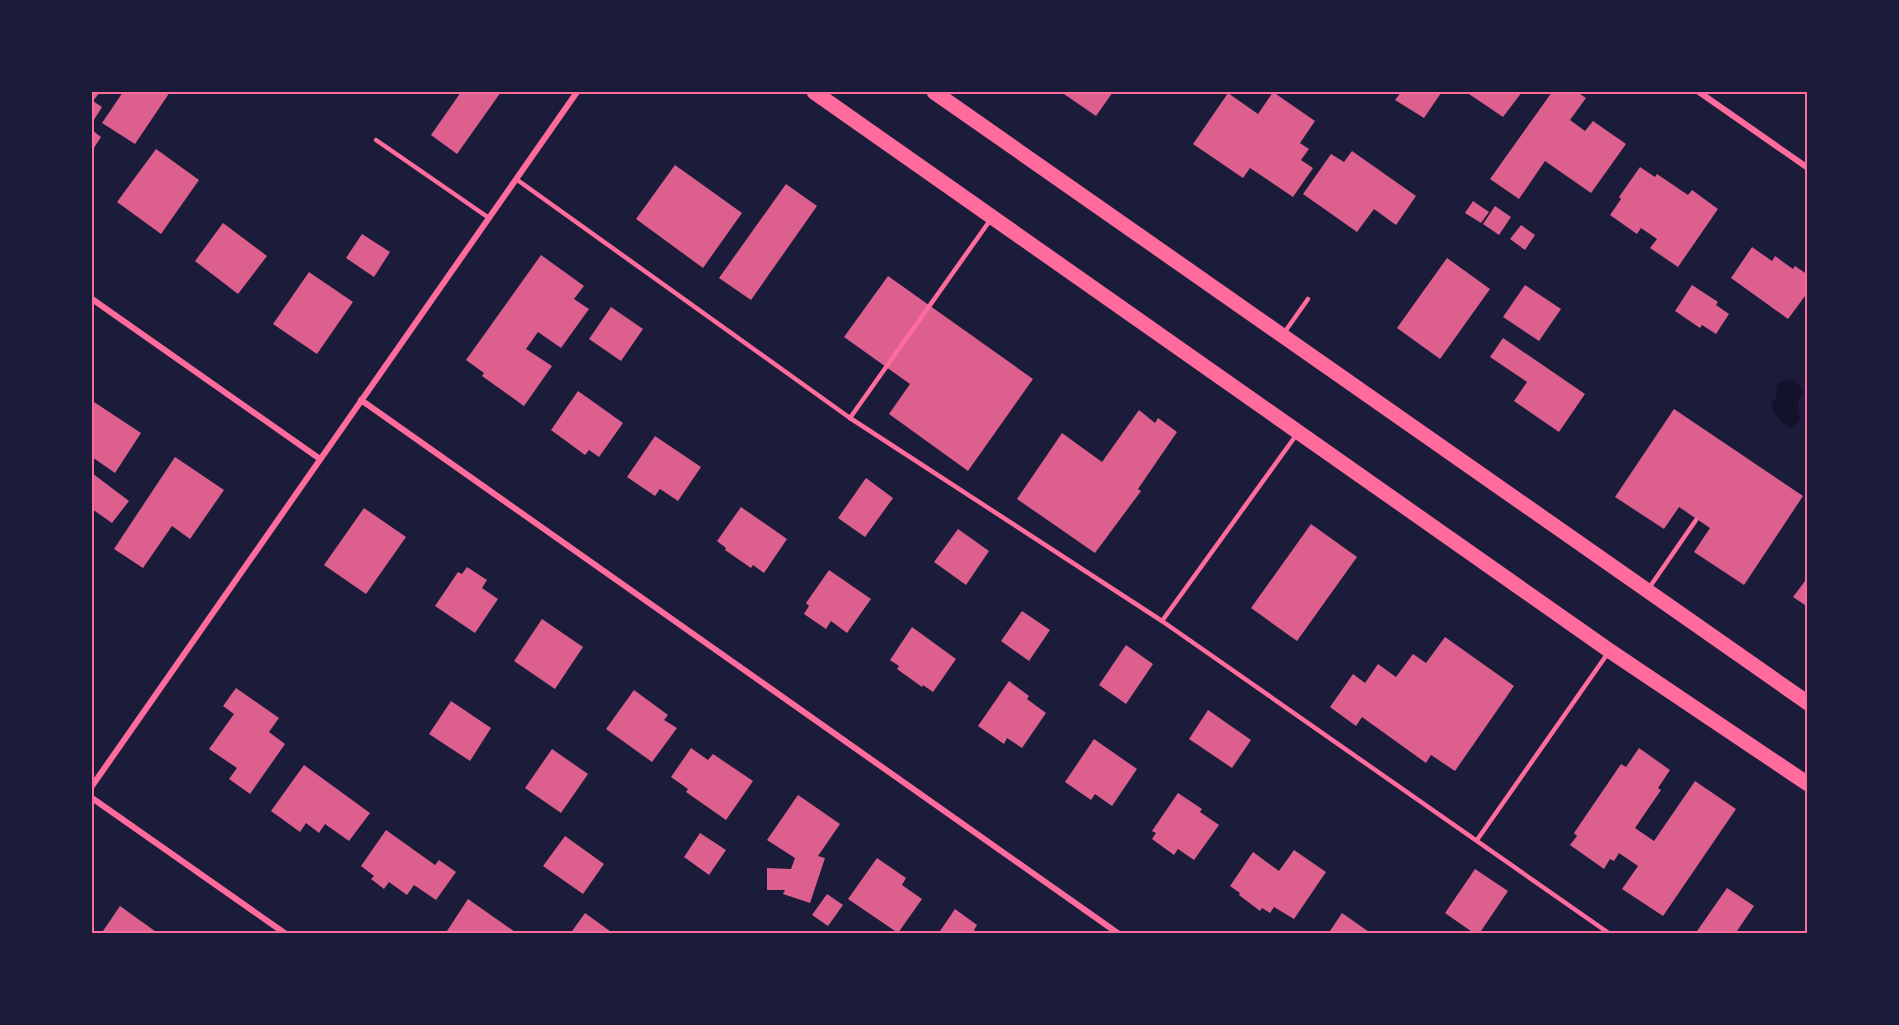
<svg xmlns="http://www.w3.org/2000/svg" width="1899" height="1025" font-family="'Titillium Web',sans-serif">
<rect width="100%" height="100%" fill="#1b1b3a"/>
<path fill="#12122b" d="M1788,379L1794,380L1803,390C1802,395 1798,400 1798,405C1796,417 1807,418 1791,428L1787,427C1781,419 1773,415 1771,404L1777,397L1776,389L1778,384Z"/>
<g fill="#dd5f8e">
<polygon points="92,92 100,92 93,101 102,107 92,123"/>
<polygon points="123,92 170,92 135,144 102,123"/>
<polygon points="461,92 501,92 457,154 431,135"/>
<polygon points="1061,92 1113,92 1096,116"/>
<polygon points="1273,92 1315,121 1300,143 1309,149 1301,160 1313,168 1293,197 1250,168 1243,178 1193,144 1228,93 1258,114"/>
<polygon points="1401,92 1439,92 1441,93 1424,118 1395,100"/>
<polygon points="1466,92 1522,92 1503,117"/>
<polygon points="1552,92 1577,92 1586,98 1570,120 1585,131 1593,121 1626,144 1591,193 1545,161 1519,199 1490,179"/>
<polygon points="92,130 101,137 92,151"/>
<polygon points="156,149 199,180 161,234 117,202"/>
<polygon points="1352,151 1416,196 1396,225 1374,209 1357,232 1303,194 1331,154 1344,162"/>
<polygon points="675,165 742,213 703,268 636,219"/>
<polygon points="1640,167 1655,177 1657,174 1688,195 1692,190 1718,209 1678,267 1650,248 1657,239 1641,228 1637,234 1610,215 1621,199 1619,197"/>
<polygon points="786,184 817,206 751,300 719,278"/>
<polygon points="1473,201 1489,212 1481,223 1465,213"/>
<polygon points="1495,206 1511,217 1499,235 1483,224"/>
<polygon points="223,223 267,256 238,294 195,261"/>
<polygon points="1521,225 1535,235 1525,250 1510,239"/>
<polygon points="362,234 390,252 374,277 346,258"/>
<polygon points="1752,247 1772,261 1775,256 1793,269 1795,266 1808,275 1808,292 1788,319 1731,278"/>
<polygon points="541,255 584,286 574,299 589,309 561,348 538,332 526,349 552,366 524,406 482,376 484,373 466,360"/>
<polygon points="1447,258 1490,289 1440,359 1397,328"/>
<polygon points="309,272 353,302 317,354 273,324"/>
<polygon points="888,276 1033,379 968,471 889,414 910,384 844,337"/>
<polygon points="1525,285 1561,309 1539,341 1503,317"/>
<polygon points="1692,285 1718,302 1716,305 1729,314 1716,334 1702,325 1700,328 1675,311"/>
<polygon points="611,307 643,329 621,361 589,339"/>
<polygon points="1503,338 1585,394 1559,432 1514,401 1527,382 1490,357"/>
<polygon points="578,391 623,423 599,457 589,450 585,455 551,430"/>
<polygon points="94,402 141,433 115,473 92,457 92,407"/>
<polygon points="1674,409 1803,496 1744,585 1694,552 1710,528 1679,507 1664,529 1615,497"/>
<polygon points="1139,410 1155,423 1158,418 1177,432 1138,489 1141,491 1095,553 1017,499 1062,433 1102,462"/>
<polygon points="655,436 701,467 678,501 660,489 655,496 627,477"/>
<polygon points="175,457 224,490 190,539 172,526 143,568 114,549"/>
<polygon points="92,473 129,501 112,523 92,509"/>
<polygon points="866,478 893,498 865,537 838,518"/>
<polygon points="741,507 787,539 764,573 753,565 751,568 725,550 726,548 717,541"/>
<polygon points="364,508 406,537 366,594 324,565"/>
<polygon points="1311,524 1357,557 1297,641 1251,608"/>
<polygon points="958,529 989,551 966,585 934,562"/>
<polygon points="467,567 487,580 482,588 498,599 475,633 435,606 458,572 462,574"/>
<polygon points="829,570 871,599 847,633 831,621 826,629 804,614 809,606 806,603"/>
<polygon points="1808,577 1808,607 1793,597"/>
<polygon points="1022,611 1050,630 1029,661 1001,641"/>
<polygon points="542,619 583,647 555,689 514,661"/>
<polygon points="912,627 956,659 933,692 923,685 922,687 897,669 899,666 890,660"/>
<polygon points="1445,637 1514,686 1455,771 1431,755 1426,763 1362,717 1356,726 1330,707 1353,674 1365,683 1378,664 1396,677 1413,654 1426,663"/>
<polygon points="1126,645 1153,664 1126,704 1099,685"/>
<polygon points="1009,681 1029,696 1027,699 1046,713 1022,748 1007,738 1004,744 978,726"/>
<polygon points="236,688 279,718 269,732 285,744 250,794 229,779 237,768 209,749 234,714 223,706"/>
<polygon points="634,690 668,715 664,720 677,728 652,762 606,729"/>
<polygon points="451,701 491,728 470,761 429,734"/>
<polygon points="1208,710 1251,740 1232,768 1189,739"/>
<polygon points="1094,739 1137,769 1112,806 1095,794 1091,800 1065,782"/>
<polygon points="691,748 708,760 713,754 753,781 726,820 686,792 688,789 671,777"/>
<polygon points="1639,748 1670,770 1658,788 1661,790 1635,828 1654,841 1695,781 1736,809 1663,916 1622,889 1638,866 1619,853 1614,861 1610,859 1604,869 1570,845 1577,836 1574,833 1621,764 1626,767"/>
<polygon points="552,749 588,774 561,813 525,788"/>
<polygon points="304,765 370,813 349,841 325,824 319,833 306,823 300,832 271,811"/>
<polygon points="1178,793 1202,809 1200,812 1219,825 1194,860 1178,849 1174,855 1152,839 1156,833 1152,831"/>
<polygon points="798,795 840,824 818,856 825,858 810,903 783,894 785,890 767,890 767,868 791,869 795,858 767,840"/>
<polygon points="386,830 435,865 439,860 456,872 436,900 414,885 407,895 389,882 384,889 371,879 374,876 361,866"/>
<polygon points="700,833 726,850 709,875 684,857"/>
<polygon points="565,836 604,864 583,894 543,866"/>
<polygon points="1294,850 1326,872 1294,919 1274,907 1270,913 1262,908 1260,911 1239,895 1240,893 1230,886 1253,852 1279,871"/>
<polygon points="877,858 906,878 902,885 922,899 898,933 848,899"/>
<polygon points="1475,869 1508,891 1479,934 1475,934 1445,913"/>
<polygon points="1727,888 1754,906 1735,934 1695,934"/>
<polygon points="827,894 843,905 828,926 812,915"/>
<polygon points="468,899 518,934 445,934"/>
<polygon points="120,906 159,934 101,934"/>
<polygon points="955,909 977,925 974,930 979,934 938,934"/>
<polygon points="585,913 614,934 570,934"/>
<polygon points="1342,913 1372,934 1328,934"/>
</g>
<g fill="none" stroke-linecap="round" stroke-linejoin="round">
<g stroke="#ff6b9d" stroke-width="4.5">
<polyline points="376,140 489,218"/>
<polyline points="516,179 850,418 1162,621 1610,934"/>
<polyline points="1284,333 1308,299"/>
<polyline points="850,418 991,219"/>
<polyline points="1649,588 1696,520"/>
<polyline points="1162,621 1297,434"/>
<polyline points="1477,840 1608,653"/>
</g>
<g stroke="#ff6b9d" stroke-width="6">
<polyline points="1699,92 1808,168"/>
<polyline points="92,299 320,459"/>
<polyline points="361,400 1119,934"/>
<polyline points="92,786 577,92"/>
<polyline points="92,798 286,934"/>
</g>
<g stroke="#ff6b9d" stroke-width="15">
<polyline points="814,92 1610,651 1808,784"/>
<polyline points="934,92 1808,703"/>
</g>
</g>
<rect width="1899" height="1025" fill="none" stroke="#1b1b3a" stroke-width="186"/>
<rect x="93" y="93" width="1713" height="839" fill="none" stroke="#ff6b9d" stroke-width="2"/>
</svg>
